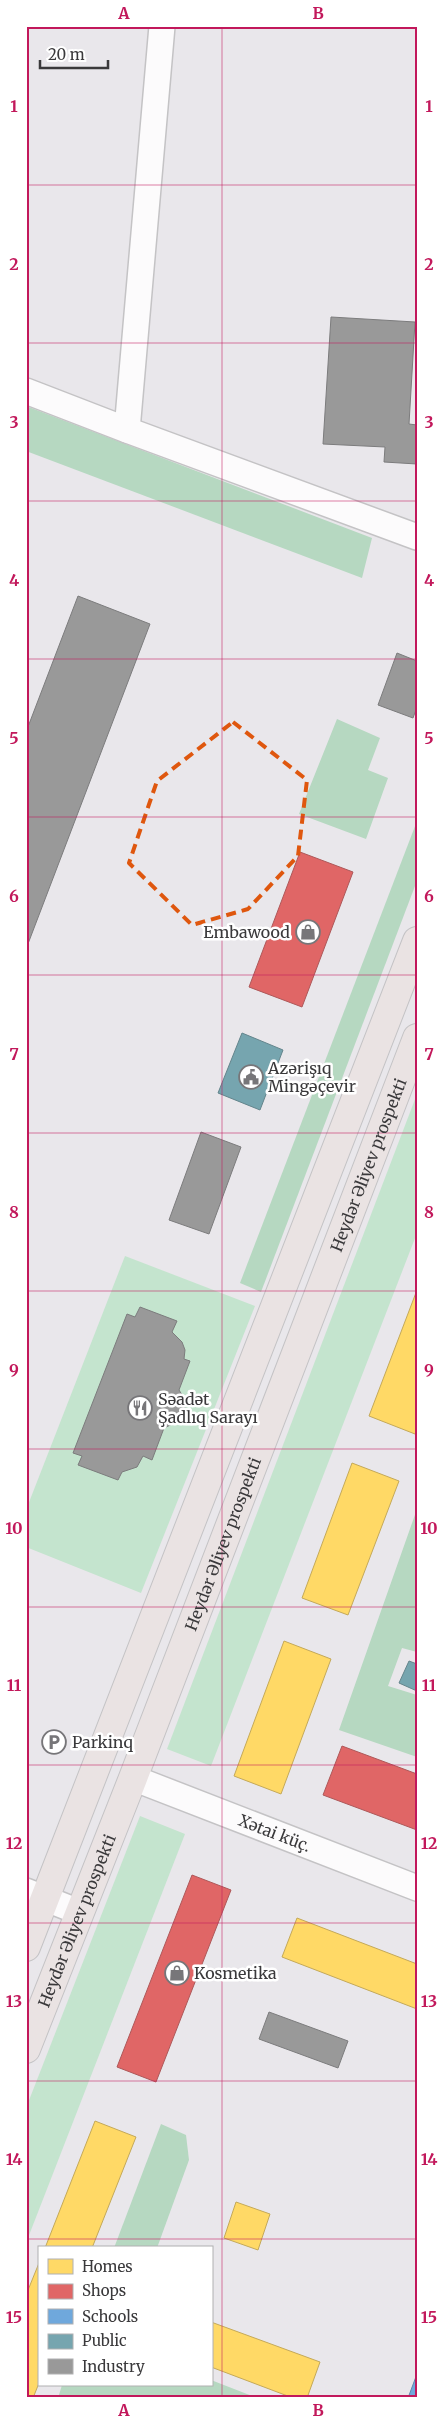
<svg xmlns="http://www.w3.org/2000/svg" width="443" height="2424" font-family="Merriweather,serif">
<rect width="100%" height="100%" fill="#e9e7eb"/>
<g fill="#c4e4ce">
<polygon points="417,1094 417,1233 211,1766 167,1749"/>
<polygon points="125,1256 255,1306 141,1593 26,1547 26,1510"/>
<polygon points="140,1816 185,1834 26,2243 26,2108"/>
</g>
<g fill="#b6d8c1">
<polygon points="26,406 372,538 362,578 26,451"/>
<polygon points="337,719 380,738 368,770 388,778 366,839 299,814"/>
<polygon points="417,821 417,877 415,886 261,1292 240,1283"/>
<polygon points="417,1509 417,1652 402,1648 388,1686 417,1695 417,1757 339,1730"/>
<polygon points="161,2124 186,2135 189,2160 157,2248 114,2248"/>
<polygon points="211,2380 257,2398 58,2398 62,2385 211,2385"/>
</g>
<g fill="#ffd966" stroke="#c4a959">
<polygon points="417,1290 417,1430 415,1434 369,1416"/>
<polygon points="352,1463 399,1481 348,1615 302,1598"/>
<polygon points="284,1641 331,1659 281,1794 234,1776"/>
<polygon points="297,1918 417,1964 417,2009 282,1957"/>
<polygon points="95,2121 136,2137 92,2248 45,2248"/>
<polygon points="236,2202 270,2214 258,2250 224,2238"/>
<polygon points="39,2263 39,2383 33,2398 26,2398 26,2295"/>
<polygon points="211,2322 320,2362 307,2398 293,2398 211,2367"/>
</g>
<g fill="#e06666" stroke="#ae5859">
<polygon points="300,852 353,872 302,1007 249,987"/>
<polygon points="342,1746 417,1774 417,1830 323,1795"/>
<polygon points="192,1875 231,1890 156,2082 117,2067"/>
</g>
<polygon fill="#6fa8dc" stroke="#5f87ac" points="417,2374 417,2398 408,2398"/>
<g fill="#76a5af" stroke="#64858c">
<polygon points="242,1033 283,1050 260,1110 218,1093"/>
<polygon points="409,1661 417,1664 417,1691 399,1683"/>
</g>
<g fill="#999" stroke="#7c7c7d">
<polygon points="331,317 415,322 409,424 417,425 417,464 384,462 385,447 323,444"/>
<polygon points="78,596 150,624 26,949 26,732"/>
<polygon points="397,653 417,661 417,707 413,718 378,705"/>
<polygon points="201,1132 241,1147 209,1234 169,1220"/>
<polygon points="140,1307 177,1321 172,1332 182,1342 185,1350 184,1359 190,1361 179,1390 184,1398 185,1410 179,1421 164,1428 152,1460 143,1456 137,1467 122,1472 118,1480 78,1465 82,1456 73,1453 127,1314 135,1317"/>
<polygon points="269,2012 348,2041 338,2068 259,2039"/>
</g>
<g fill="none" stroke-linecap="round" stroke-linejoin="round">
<g stroke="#c4c3c5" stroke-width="28">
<g id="minor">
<polyline points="26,391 127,430 417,537"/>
<polyline points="127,430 162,26"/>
<path id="s1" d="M133,1778L417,1888"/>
<polyline points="26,1891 79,1912"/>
</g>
</g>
<g stroke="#c4c3c5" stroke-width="30">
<g id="primary">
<polyline points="26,1947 417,941"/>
<path id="s2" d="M26,2049L133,1778L417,1038"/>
</g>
</g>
<use href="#minor" stroke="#fcfbfc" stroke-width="25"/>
<use href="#primary" stroke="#eae3e3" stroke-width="28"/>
</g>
<path fill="none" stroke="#df570e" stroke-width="4" stroke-dasharray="10 6" stroke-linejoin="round" d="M233,722L307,780L298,856L248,909L192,925L129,863L157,781Z"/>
<path fill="none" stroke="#c2185b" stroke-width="1" stroke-opacity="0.55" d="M222,26V2398M26,185H417M26,343H417M26,501H417M26,659H417M26,817H417M26,975H417M26,1133H417M26,1291H417M26,1449H417M26,1607H417M26,1765H417M26,1923H417M26,2081H417M26,2239H417"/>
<defs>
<g id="shop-ring" transform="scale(1.25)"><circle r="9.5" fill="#fff" stroke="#777679" stroke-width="1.5"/><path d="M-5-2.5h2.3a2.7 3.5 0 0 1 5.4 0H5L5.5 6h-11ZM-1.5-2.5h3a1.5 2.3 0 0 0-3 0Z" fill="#777679"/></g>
<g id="civic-ring" transform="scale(1.25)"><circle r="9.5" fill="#fff" stroke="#777679" stroke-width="1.5"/><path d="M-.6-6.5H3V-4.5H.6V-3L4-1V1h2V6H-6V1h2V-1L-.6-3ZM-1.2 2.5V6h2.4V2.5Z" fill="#777679"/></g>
<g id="restaurant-ring" transform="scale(1.25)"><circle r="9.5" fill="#fff" stroke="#777679" stroke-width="1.5"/><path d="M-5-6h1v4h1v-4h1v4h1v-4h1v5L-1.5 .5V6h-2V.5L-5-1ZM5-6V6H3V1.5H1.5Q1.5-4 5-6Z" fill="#777679"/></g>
<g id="parking-ring" transform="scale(1.25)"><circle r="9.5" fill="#fff" stroke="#777679" stroke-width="1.5"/><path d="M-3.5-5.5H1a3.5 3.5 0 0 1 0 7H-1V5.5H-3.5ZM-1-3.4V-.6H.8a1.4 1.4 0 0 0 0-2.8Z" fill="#777679"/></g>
</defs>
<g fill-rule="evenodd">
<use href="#shop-ring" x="308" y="932"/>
<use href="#civic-ring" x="251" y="1077"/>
<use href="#restaurant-ring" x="140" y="1408"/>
<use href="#parking-ring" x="54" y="1742"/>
<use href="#shop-ring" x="177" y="1973"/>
</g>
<g text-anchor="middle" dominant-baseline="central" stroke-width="5" stroke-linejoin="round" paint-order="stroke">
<g font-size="16" fill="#3a393b" stroke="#fff" text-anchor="start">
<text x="290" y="932" text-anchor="end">Embawood</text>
<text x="268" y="1068">Azərişıq<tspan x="268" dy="18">Mingəçevir</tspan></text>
<text x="158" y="1399">Səadət<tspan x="158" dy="18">Şadlıq Sarayı</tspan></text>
<text x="72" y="1742">Parkinq</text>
<text x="194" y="1973">Kosmetika</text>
</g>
<g font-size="16" fill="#3a393b" stroke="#fff">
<text stroke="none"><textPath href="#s2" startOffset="948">Heydər Əliyev prospekti</textPath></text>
<text stroke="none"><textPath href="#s2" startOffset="542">Heydər Əliyev prospekti</textPath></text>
<text stroke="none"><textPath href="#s1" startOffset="152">Xətai küç.</textPath></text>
<text stroke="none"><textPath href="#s2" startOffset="138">Heydər Əliyev prospekti</textPath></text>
</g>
</g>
<rect width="443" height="2424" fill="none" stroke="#ffffff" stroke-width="55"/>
<rect x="38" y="2246" width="175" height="140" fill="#ffffff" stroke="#b0b0b1"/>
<rect x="48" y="2259" width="25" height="15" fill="#ffd966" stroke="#b0b0b1"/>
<text x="82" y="2272" font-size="15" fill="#3a393b">Homes</text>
<rect x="48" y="2284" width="25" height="15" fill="#e06666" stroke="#b0b0b1"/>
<text x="82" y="2296" font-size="15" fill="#3a393b">Shops</text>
<rect x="48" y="2309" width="25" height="15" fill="#6fa8dc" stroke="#b0b0b1"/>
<text x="82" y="2322" font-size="15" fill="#3a393b">Schools</text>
<rect x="48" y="2334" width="25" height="15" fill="#76a5af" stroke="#b0b0b1"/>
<text x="82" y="2346" font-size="15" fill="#3a393b">Public</text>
<rect x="48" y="2359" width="25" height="15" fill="#999999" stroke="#b0b0b1"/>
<text x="82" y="2372" font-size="15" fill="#3a393b">Industry</text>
<path d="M40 60v8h68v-8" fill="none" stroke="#3a393b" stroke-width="2.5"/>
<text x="48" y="60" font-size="15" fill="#3a393b" stroke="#ffffff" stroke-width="4" paint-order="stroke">20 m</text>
<rect x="28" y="28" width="388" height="2368" fill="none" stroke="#c2185b" stroke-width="2"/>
<g font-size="16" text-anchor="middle" font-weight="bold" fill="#c2185b">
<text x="124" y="19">A</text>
<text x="318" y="19">B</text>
<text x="14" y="112">1</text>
<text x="429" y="112">1</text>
<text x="14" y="270">2</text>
<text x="429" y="270">2</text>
<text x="14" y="428">3</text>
<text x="429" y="428">3</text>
<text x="14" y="586">4</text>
<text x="429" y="586">4</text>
<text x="14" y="744">5</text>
<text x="429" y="744">5</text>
<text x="14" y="902">6</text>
<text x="429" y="902">6</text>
<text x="14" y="1060">7</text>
<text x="429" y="1060">7</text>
<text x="14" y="1218">8</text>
<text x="429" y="1218">8</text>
<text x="14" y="1376">9</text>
<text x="429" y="1376">9</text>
<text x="14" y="1534">10</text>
<text x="429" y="1534">10</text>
<text x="14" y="1691">11</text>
<text x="429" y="1691">11</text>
<text x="14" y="1849">12</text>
<text x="429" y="1849">12</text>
<text x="14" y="2007">13</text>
<text x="429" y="2007">13</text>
<text x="14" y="2165">14</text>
<text x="429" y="2165">14</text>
<text x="14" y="2323">15</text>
<text x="429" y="2323">15</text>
<text x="124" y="2416">A</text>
<text x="318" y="2416">B</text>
</g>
</svg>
